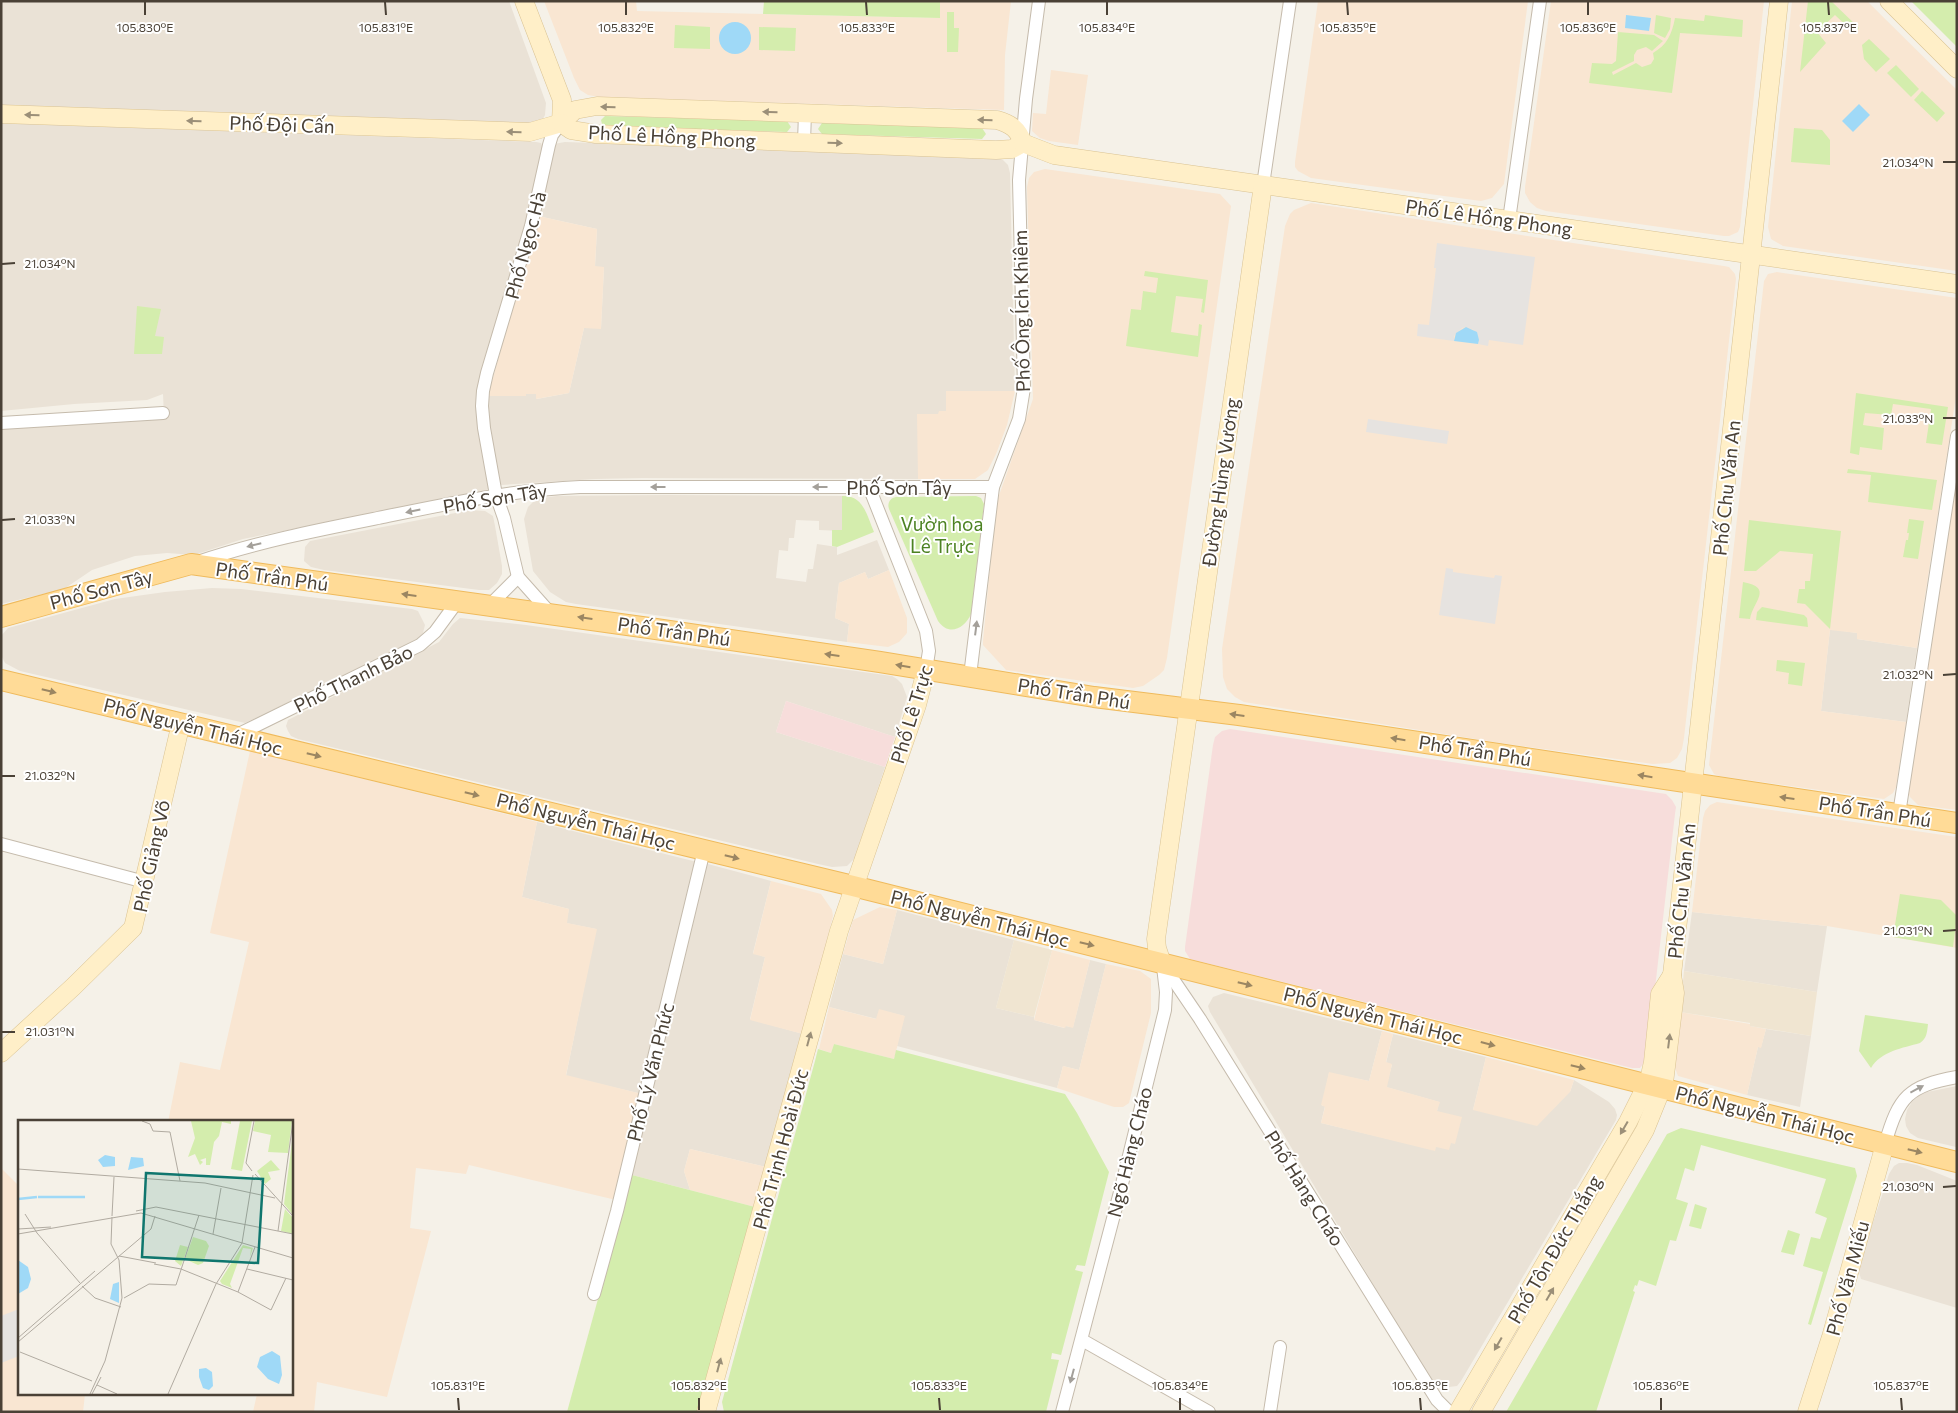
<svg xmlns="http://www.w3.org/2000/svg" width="1958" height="1413" font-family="Commissioner,sans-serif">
<rect width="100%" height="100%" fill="#f5f1e8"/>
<g fill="#eae2d6">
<polygon points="1,1 509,1 546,103 545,115 542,121 534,124 1,107"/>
<polygon points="1,123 536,142 541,143 543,148 537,187 484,362 488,489 485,491 243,539 194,555 167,553 135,556 92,570 64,589 1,604 1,425 164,417 163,394 147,400 74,404 1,411"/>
<polygon points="565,142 996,157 1003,160 1008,165 1010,173 1015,391 946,391 946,411 939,414 918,414 918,479 642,478 595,479 501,485 495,482 487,412 487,396 526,396 526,394 536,394 537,399 569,393 584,328 601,328 604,267 595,267 597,229 538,216 554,144"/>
<polygon points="666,495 842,496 842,531 819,530 819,521 796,520 794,538 789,538 788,551 779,550 776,578 806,582 808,569 813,569 817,544 837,547 837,555 877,540 889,570 868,579 865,572 839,583 835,618 849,624 847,642 576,604 566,602 550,592 533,571 524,519 528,507 533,502 542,498 557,496"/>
<polygon points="471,510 485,511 493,516 495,526 502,566 502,574 497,583 489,590 479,590 324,570 311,567 304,561 305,547 310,541"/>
<polygon points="212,588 241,589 412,609 418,611 425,625 423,633 416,640 245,723 20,671 5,663 2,657 1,636 8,628 115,599 165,592"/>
<polygon points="460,618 526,625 892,676 897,679 902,684 907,697 895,737 786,701 776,732 885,767 855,858 847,866 832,867 818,864 298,739 291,736 288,731 286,726 288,720 439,642 453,624"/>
<polygon points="1830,629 1857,633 1857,639 1917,648 1906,722 1821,711"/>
<polygon points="537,822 697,862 642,1094 566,1076 596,929 566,923 569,909 522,897"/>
<polygon points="704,863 771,881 753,953 765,957 750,1019 803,1034 766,1167 690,1149 684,1171 690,1190 632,1175"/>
<polygon points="897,910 1014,940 996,1008 1034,1017 1034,1020 1064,1028 1065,1026 1073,1027 1090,960 1106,964 1079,1070 1063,1066 1057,1088 897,1046 904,1016 880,1010 877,1019 829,1007 843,954 883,964"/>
<polygon points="1692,912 1827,926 1817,992 1684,971"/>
<polygon points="1224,993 1382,1031 1369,1081 1329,1073 1322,1106 1325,1106 1321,1123 1435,1150 1437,1111 1439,1102 1386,1087 1392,1065 1386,1063 1393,1034 1486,1057 1473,1110 1570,1092 1574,1080 1609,1102 1615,1109 1617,1115 1616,1120 1461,1381 1457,1386 1441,1388 1430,1379 1210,1012 1208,1006 1213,997"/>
<polygon points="1766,1029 1811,1036 1800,1107 1747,1095 1758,1047 1761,1047"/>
<polygon points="1957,1086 1956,1147 1918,1138 1910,1133 1906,1126 1905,1119 1907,1110 1912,1102 1922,1093"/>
<polygon points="1899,1163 1907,1163 1917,1165 1957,1181 1957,1308 1861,1279 1859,1272 1861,1259 1889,1174 1894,1166"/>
</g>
<g fill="#f9e6d2">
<polygon points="544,1 636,1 637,11 939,18 940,1 1011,1 1005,55 1004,110 599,97 588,95 580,90 574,78"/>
<polygon points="1318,1 1528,1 1504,184 1492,198 1481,201 1311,178 1298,171 1295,167 1295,162"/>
<polygon points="1551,1 1764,1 1740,227 1738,232 1729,236 1724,236 1546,211 1537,208 1530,202 1525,193 1525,187"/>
<polygon points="1792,1 1867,1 1957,90 1957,271 1783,246 1771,239 1768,227"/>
<polygon points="1051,70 1088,75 1078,145 1049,141 1040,138 1032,131 1033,113 1046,114"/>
<polygon points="1045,169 1220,194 1231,206 1167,658 1164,670 1159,675 1143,686 1133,688 1006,670 983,645 983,641 996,504 1033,399 1027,187 1029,178 1034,172"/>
<polygon points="1311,203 1724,266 1729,267 1735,274 1736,279 1684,738 1682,749 1677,758 1670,763 1653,764 1501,743 1244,702 1235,697 1227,689 1223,677 1222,649 1285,226 1290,214 1294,210"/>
<polygon points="538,216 597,229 595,266 604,267 601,329 584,328 569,393 536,399 536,394 526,394 526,396 488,396"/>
<polygon points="1777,272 1957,298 1957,390 1917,648 1857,639 1857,633 1830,630 1821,711 1906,722 1896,787 1893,793 1884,799 1719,776 1714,774 1709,765 1764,281 1768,274"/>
<polygon points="946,391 1015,391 1007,425 996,454 988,470 975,479 918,479 917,414 938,414 939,411 946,411"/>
<polygon points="1957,471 1957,810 1918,805 1910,797 1908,792"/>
<polygon points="889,570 907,618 907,633 899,642 888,647 847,642 849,624 835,618 839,583 865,572 868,579"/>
<polygon points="250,751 537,822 522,897 569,909 567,923 597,929 566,1075 642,1094 616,1200 469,1165 466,1174 416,1168 410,1228 431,1231 387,1397 317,1382 314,1412 253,1412 257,1394 291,1394 291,1122 168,1122 180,1062 220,1070 249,942 210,933"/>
<polygon points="1717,802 1957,837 1957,948 1827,926 1692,912 1703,818 1705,811 1710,805"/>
<polygon points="771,881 821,894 832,910 833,916 803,1034 750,1020 765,957 753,954"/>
<polygon points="880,907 897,910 883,964 843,954 853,920"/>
<polygon points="1052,950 1090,960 1073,1028 1066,1026 1065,1028 1034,1020"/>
<polygon points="1106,964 1140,971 1151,979 1151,1013 1129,1103 1123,1107 1114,1107 1057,1088 1063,1066 1079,1070"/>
<polygon points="829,1007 876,1019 879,1009 905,1016 894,1059 834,1044 831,1053 819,1049"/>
<polygon points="1680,1012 1750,1024 1750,1026 1766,1029 1761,1048 1758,1047 1747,1095 1678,1076 1674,1065"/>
<polygon points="1382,1031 1393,1034 1386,1062 1392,1064 1387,1087 1440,1102 1437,1111 1462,1117 1455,1144 1451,1143 1449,1150 1436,1147 1435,1151 1321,1123 1325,1107 1321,1105 1329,1072 1369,1081"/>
<polygon points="1486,1057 1574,1080 1570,1092 1537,1126 1473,1110"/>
<polygon points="690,1149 766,1167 755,1207 690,1190 684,1171"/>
<polygon points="1,1168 19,1186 19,1394 85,1394 83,1412 1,1412"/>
</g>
<g fill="#f0e5d1">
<polygon points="1014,940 1052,950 1034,1017 996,1008"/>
<polygon points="1684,971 1817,992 1811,1036 1750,1026 1750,1023 1680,1012"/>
</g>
<g fill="#f7dddb">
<polygon points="786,701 895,737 885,767 776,732"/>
<polygon points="1230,729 1666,794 1672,800 1676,807 1675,814 1647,1058 1643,1064 1640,1068 1632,1068 1190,959 1185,951 1185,947 1213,745 1215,737 1222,731"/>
</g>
<g fill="#d4edad">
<polygon points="764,1 940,1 940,18 763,14"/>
<polygon points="1808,1 1831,1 1859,28 1854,33 1835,15 1817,32 1826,43 1800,72"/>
<polygon points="1911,1 1957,1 1957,47"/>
<polygon points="947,12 954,12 954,28 959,28 958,52 947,52"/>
<polygon points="1656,15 1671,18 1670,29 1665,38 1654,33"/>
<path d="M1705,15L1743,20L1742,37L1680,33L1672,93L1589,83L1592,63L1612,64L1616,61L1618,32L1654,35L1663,41L1652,51L1646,47L1637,50L1634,55V61L1612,72L1613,75L1636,63L1642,67L1651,64L1654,59L1653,53C1667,45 1672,34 1675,18L1704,21Z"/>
<polygon points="675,25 710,27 710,49 674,48"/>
<polygon points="759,27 796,28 795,51 759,50"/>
<polygon points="1869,39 1890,59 1876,72 1864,59 1862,45"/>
<polygon points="1896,65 1919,89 1911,97 1887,73"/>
<polygon points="1922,91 1945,113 1937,122 1914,100"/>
<polygon points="605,116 787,121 791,127 787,132 605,126 602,124 601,120"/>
<polygon points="822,123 982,128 986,134 982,139 822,134 818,129"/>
<polygon points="1794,128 1822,130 1830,140 1830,165 1791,162"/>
<polygon points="1145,271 1208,280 1204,313 1201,312 1203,299 1176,296 1171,332 1198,336 1199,324 1202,325 1198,357 1126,346 1131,309 1141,310 1143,291 1156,293 1158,278 1144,276"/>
<polygon points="137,306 161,309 155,336 164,337 162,354 134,354"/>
<polygon points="1856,393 1948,407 1942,445 1926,443 1931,409 1893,404 1891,415 1865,413 1863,425 1884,428 1882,450 1860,447 1859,455 1850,453"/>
<polygon points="1848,469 1937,480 1932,510 1868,502 1871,475 1847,473"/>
<path d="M842,496C864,495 867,516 874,532L837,547L832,546V530H842Z"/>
<path d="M976,496L981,498L984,504L971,614C965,628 949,637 938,621L889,509C887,503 890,498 896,497Z"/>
<polygon points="1909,519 1924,521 1918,559 1903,557 1906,540 1908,540 1909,533 1907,533"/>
<polygon points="1749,520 1841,531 1830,629 1805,604 1797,603 1799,589 1805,589 1805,581 1810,581 1813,554 1780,551 1756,571 1744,571"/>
<path d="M1743,582C1774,588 1753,601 1750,619L1739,618Z"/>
<polygon points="1762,607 1804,615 1807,618 1808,627 1756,620 1757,612"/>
<polygon points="1777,660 1805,663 1802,686 1788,684 1789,673 1776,671"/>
<polygon points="1900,894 1941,900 1957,916 1953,947 1893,937"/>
<path d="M1865,1015L1928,1024C1927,1032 1927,1038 1920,1043C1903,1048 1881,1051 1871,1068L1859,1051Z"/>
<polygon points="834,1044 894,1059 896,1050 1065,1094 1077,1113 1109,1172 1085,1266 1077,1265 1075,1270 1083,1272 1061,1355 1052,1353 1051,1359 1059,1360 1046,1412 724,1412 722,1402 815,1061 818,1049 831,1053"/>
<polygon points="1681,1128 1855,1168 1857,1176 1811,1325 1808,1324 1823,1272 1803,1266 1811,1237 1820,1239 1827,1218 1815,1213 1826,1179 1701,1145 1694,1171 1685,1168 1676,1199 1688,1203 1676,1241 1670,1240 1656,1286 1639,1280 1637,1286 1635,1285 1633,1291 1635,1292 1634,1295 1596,1412 1506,1412 1667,1134"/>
<polygon points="632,1175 755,1207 700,1412 567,1412"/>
<polygon points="1695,1204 1707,1208 1701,1229 1689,1226"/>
<polygon points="1788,1230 1800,1234 1794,1255 1781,1252"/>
</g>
<g fill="#e6e3e0">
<polygon points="1437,243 1535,257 1523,345 1489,340 1488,346 1478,344 1479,340 1474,330 1466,327 1462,328 1454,336 1454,341 1417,336 1418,324 1429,325 1436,268 1434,268"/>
<polygon points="1368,419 1449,431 1447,444 1366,432"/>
<polygon points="1446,568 1453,569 1453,572 1494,578 1495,575 1502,576 1495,624 1439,615"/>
<polygon points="19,1309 19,1356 1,1363 1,1316"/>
</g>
<g fill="#9fd9f7">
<polygon points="1626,15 1651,18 1649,31 1625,28"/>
<circle cx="735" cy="38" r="16"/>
<polygon points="1859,104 1870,115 1853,132 1842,121"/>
<polygon points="1466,327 1477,332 1479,340 1478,344 1454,341 1456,333"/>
</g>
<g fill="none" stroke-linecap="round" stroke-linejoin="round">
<g stroke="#c5bbac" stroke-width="14">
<g id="street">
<polyline points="804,142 805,113"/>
<polyline points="1263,185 1290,1"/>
<polyline points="1509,220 1540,1"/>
<polyline points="1,423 163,413"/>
<polyline points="869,487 926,631 929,651 926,670"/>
<path d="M198,562C257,542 318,530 378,518C446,504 511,490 580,487H993"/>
<polyline points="489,606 518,577"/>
<polyline points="551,614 518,577 504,518 496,495 484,428 482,406 483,391 487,373 531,226 549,145 552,135 561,123"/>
<polyline points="970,676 993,487 1019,419 1024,388 1019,180 1026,99 1039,1"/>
<polyline points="235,736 420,645 435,632 457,602"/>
<polyline points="1899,814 1957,436"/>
<polyline points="1,844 145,882"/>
<polyline points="1162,963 1200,1019 1437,1400 1449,1412"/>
<path d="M1885,1144C1899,1096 1908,1086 1957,1077"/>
<polyline points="594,1294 617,1211 704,850"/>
<polyline points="1082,1340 1209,1412"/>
<polyline points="1062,1412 1120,1192 1165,1010 1166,992 1163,967"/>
<polyline points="1270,1412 1280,1347"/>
</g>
</g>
<g stroke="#dac393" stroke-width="19">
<g id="secondary">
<polyline points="524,1 562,100 561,123"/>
<polyline points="1889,1 1957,69"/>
<path d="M1,114L530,132L561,123L575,110L597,106L997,120C1011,124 1018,129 1023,143"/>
<polyline points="561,123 571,130 596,134 996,150 1012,149 1023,143"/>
<polyline points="1023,143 1054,155 1957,284"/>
<polyline points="1162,963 1157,948 1156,939 1263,185"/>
<polyline points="1,1053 73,987 133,928 181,723"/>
<polyline points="706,1412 839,931 917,705 926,670"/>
<polyline points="1458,1412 1628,1122 1649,1080 1653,1062 1660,994 1672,975"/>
<polyline points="1481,1412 1645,1130 1664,1083 1675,993 1672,975 1779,1"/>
<polyline points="1807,1412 1831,1337 1885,1144"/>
</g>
</g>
<g stroke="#efba5c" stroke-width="22">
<g id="primary">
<polyline points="1,617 191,564 649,628 880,662 1094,697 1239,715 1957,823"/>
<polyline points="1,680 853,886 1957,1162"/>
</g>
</g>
<use href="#street" stroke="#fff" stroke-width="12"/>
<use href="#secondary" stroke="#ffefc8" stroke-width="18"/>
<use href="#primary" stroke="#ffdb97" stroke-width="20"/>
</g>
<defs><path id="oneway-solid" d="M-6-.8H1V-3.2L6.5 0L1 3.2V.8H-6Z" transform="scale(1.25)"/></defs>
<g fill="#9b8f78">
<use href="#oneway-solid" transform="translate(608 107) rotate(-178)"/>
<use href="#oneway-solid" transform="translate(770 112) rotate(-178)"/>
<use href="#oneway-solid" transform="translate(32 115) rotate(-178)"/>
<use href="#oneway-solid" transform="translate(985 120) rotate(-178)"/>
<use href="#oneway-solid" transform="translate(194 121) rotate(-178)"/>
<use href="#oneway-solid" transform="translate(514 132) rotate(-178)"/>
<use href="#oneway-solid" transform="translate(835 143) rotate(2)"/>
<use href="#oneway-solid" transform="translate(809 1039) rotate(-75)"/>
<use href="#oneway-solid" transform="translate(1669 1041) rotate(-83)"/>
<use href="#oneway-solid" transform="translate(1624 1128) rotate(120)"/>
<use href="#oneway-solid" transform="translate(1550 1294) rotate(-60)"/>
<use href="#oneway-solid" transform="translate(1498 1344) rotate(120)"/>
<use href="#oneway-solid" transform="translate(719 1365) rotate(-75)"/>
</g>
<g fill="#a4a09a">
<use href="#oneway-solid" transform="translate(658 487) rotate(-180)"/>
<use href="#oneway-solid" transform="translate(820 487) rotate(180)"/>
<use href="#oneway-solid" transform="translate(413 511) rotate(168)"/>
<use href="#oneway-solid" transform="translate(254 545) rotate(166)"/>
<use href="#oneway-solid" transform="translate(976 628) rotate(-83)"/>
<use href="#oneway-solid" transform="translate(1917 1089) rotate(-28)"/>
<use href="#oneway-solid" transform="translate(1072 1376) rotate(105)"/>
</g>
<g fill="#9b8662">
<use href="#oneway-solid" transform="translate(409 595) rotate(-172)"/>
<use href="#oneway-solid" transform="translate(585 618) rotate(-172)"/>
<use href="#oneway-solid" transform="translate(832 655) rotate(-172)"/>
<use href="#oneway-solid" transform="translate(903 666) rotate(-170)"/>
<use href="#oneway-solid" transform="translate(49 691) rotate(14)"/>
<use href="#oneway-solid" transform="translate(1237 715) rotate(-172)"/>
<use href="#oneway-solid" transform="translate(1398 739) rotate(-171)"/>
<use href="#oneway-solid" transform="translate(314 755) rotate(14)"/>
<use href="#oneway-solid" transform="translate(1645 776) rotate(-171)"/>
<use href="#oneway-solid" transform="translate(472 794) rotate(14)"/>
<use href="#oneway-solid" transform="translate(1787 798) rotate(-172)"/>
<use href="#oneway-solid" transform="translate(732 857) rotate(14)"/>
<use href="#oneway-solid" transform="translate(1087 944) rotate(14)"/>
<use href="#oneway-solid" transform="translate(1245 984) rotate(14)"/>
<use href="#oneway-solid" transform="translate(1488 1044) rotate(15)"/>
<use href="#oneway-solid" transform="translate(1578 1067) rotate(14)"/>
<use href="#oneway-solid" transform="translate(1915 1151) rotate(14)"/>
</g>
<path fill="none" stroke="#4a4136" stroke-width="2" d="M145,2V15M385,2L386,15M626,2V15M866,2L867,15M1107,2V15M1347,2L1348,15M1588,2V15M1828,2L1829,15M1943,162H1956M2,264L15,263M1943,418H1956M2,520L15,519M1943,675L1956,674M2,776H15M1943,931L1956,930M2,1032H15M1943,1187L1956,1186M458,1398L459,1410M699,1398V1410M939,1398L940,1410M1180,1398V1410M1420,1398L1421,1410M1661,1398V1410M1901,1398L1902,1410"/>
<g text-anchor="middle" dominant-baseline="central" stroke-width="4" stroke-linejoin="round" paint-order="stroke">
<g font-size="19" fill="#4a4136" stroke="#fff">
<text transform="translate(282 124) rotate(2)">Phố Đội Cấn</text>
<text transform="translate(672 136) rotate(3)">Phố Lê Hồng Phong</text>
<text transform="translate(1489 217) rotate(8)">Phố Lê Hồng Phong</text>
<text transform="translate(525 245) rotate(-75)">Phố Ngọc Hà</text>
<text transform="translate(1021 311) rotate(-91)">Phố Ông Ích Khiêm</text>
<text transform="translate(1220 482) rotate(-82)">Đường Hùng Vương</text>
<text x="899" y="487">Phố Sơn Tây</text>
<text transform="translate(1726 488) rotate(-84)">Phố Chu Văn An</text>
<text transform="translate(495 498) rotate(-9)">Phố Sơn Tây</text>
<text transform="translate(272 576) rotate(8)">Phố Trần Phú</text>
<text transform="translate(101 589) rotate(-15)">Phố Sơn Tây</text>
<text transform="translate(674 631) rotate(8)">Phố Trần Phú</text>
<text transform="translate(353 678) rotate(-26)">Phố Thanh Bảo</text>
<text transform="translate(1074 693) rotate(9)">Phố Trần Phú</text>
<text transform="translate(911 714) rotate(-73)">Phố Lê Trực</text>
<text transform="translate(193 726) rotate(14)">Phố Nguyễn Thái Học</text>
<text transform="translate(1475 750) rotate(9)">Phố Trần Phú</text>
<text transform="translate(1875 811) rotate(9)">Phố Trần Phú</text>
<text transform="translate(586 821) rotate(14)">Phố Nguyễn Thái Học</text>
<text transform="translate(151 856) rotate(-78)">Phố Giảng Võ</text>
<text transform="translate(1681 891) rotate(-84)">Phố Chu Văn An</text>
<text transform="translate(980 918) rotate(14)">Phố Nguyễn Thái Học</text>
<text transform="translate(1373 1015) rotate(14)">Phố Nguyễn Thái Học</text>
<text transform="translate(650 1072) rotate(-76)">Phố Lý Văn Phức</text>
<text transform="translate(1765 1114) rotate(14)">Phố Nguyễn Thái Học</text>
<text transform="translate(780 1149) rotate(-75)">Phố Trịnh Hoài Đức</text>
<text transform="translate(1129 1152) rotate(-76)">Ngõ Hàng Cháo</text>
<text transform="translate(1305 1188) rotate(58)">Phố Hàng Cháo</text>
<text transform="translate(1554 1249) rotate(-60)">Phố Tôn Đức Thắng</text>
<text transform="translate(1847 1278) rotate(-75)">Phố Văn Miếu</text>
</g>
<g font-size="19" fill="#4c8222" stroke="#fff">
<text x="942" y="523">Vườn hoa<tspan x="942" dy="22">Lê Trực</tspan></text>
</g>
</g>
<g transform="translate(18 1120)">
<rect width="275" height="275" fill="#f5f1e8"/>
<path d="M173,1H213V4L204,2L201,16L196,22L192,45H188V38L182,40L185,42L182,45L177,34L170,37L177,18ZM222,1H234L224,51L213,49ZM237,1H274L270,33L250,32L253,15L235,11ZM275,14V95L266,84ZM253,40L262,50L250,52L253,59L247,64L239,51ZM267,89L275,98V114L263,111ZM175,117L188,121L191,126L185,143L180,145L167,139ZM162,125L170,127L163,146L157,141ZM225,125L235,128L232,137L233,129L225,128L212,164L214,168L204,164L202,161Z" fill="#d4edad"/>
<path d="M87,35L97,37V46L85,47L80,40ZM113,37L125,38L126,46L110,50ZM0,140L10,147L13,159L10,168L0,174ZM101,162V183L92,179L95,164ZM254,231L262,236L264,255L261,264L250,259L239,247L242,237ZM188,248L194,252L195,266L191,270L185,268L181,257V249Z" fill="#9fd9f7"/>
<path fill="none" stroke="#9fd9f7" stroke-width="2.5" d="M20,77H67M0,79L19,77"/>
<path fill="none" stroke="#b1aba1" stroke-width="1" d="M124,1L132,4L135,11L152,12L162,61M0,49L187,63L257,78M234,51L228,43L236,1M237,54L275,96M118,91L138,87L275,114M7,94L19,113L62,163M94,96L96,57M0,109L33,107M260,111L275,1M0,114L123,93L275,138M195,114L203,68M101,136L138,143M136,144L163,149L220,172L253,190L268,158M229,149L275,160M64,166L77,178L103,187M220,172L237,127M106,178L131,164L158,165L181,95M0,218L77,151M0,222L133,109L137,96M2,232L74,261M79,265L99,274M72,274L87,241L104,178L101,140L93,124L94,97M74,274L83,257M150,274L198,164L224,123L235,55"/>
<path fill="#0f766e" fill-opacity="0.15" stroke="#0f766e" stroke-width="2.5" d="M128,53L245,59L240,143L124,137Z"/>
<rect width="275" height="275" fill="none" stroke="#4a4136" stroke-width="2.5"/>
</g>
<g font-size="12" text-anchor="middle" fill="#4a4136" stroke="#fff" stroke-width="4" stroke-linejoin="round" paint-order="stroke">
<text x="1829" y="32">105.837°E</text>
<text x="145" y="32">105.830°E</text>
<text x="386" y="32">105.831°E</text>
<text x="626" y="32">105.832°E</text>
<text x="867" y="32">105.833°E</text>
<text x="1107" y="32">105.834°E</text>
<text x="1348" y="32">105.835°E</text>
<text x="1588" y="32">105.836°E</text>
<text x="1908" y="167">21.034°N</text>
<text x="50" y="268">21.034°N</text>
<text x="1908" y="423">21.033°N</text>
<text x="50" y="524">21.033°N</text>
<text x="1908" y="679">21.032°N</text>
<text x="50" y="780">21.032°N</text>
<text x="1908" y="935">21.031°N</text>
<text x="50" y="1036">21.031°N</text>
<text x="1908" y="1191">21.030°N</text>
<text x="458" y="1390">105.831°E</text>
<text x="699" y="1390">105.832°E</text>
<text x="939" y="1390">105.833°E</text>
<text x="1180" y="1390">105.834°E</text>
<text x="1420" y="1390">105.835°E</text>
<text x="1661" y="1390">105.836°E</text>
<text x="1901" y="1390">105.837°E</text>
</g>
<rect width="1958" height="1413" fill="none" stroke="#4a4136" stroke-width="5"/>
</svg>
